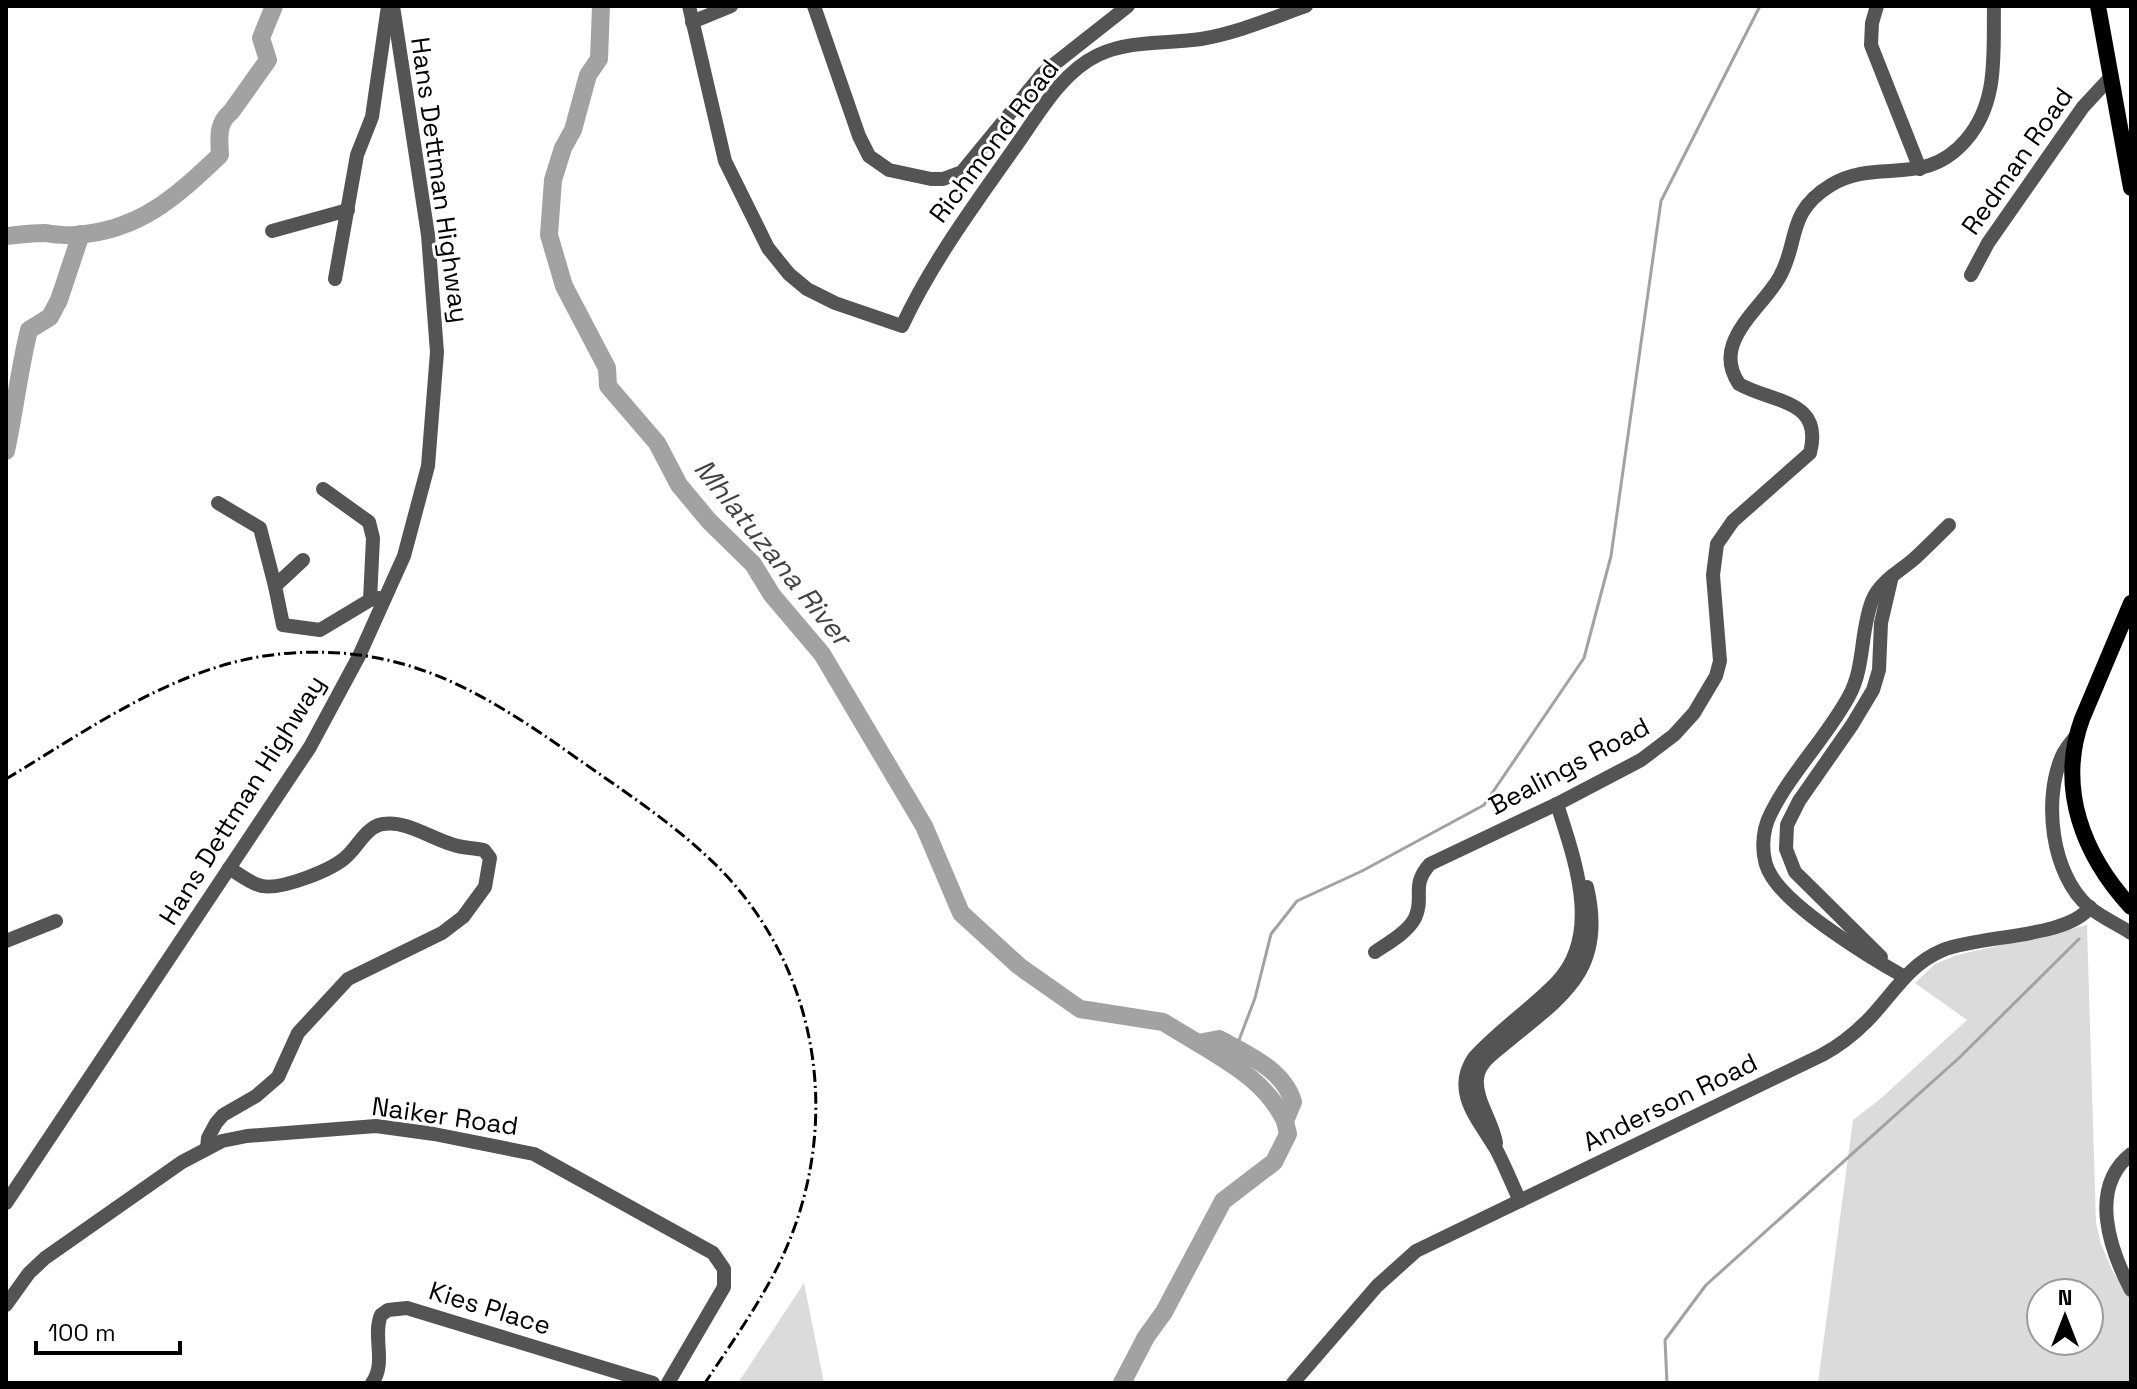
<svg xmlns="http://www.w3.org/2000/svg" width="2137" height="1389" font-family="'Space Grotesk',sans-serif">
<rect width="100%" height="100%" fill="#fff"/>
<g fill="#dbdbdb" fill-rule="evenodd">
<path d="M2087,925L2096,1223L2101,1244L2113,1272L2131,1298V1383H1818L1853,1120L1879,1100L1967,1020L1915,983L1935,964L1957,955ZM2041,1293H2089V1341H2041Z"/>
<polygon points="804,1283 824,1383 738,1383"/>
</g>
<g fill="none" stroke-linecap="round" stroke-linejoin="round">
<g stroke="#a2a2a2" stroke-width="3">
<polyline points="1236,1048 1255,998 1271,934 1297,901 1362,871 1484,805 1584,658 1611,556 1661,201 1760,6"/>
<polyline points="1667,1383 1665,1340 1706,1285 1960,1057 2079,939"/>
</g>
<g stroke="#a2a2a2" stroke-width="18">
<path d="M601,6L599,59L588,75L573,130L563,148L553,180L549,235L564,286L607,368L608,386L657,443L679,485L709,521L753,564L772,595L822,654L924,826L961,913L1019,966L1080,1009L1163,1022L1198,1043L1219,1039C1247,1054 1284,1070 1293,1102L1285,1121L1288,1134L1274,1162L1223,1201L1164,1312L1146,1337L1122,1383"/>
<path d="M6,236C18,235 31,233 44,233C54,234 65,236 75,235C139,231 176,197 220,155C219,138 217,123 231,112L268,60L261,38L274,6"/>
<path d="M6,451C15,410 19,370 29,330L50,317L59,300L81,234"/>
<path d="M1198,1043C1232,1064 1267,1083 1285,1121"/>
</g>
<g stroke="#545454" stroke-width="14">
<path d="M689,6L725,161L768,248L789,274L807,289L835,303L902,326C932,262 973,207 1013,150C1037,117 1060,73 1098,55C1130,40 1167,44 1201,39C1237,33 1272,18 1306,6"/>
<polyline points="814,6 859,136 869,156 889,170 931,179 943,179 962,172 1043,73 1128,6"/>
<polyline points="1877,6 1872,23 1871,45 1920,169"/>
<polyline points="692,22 731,6"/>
<polyline points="272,231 348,210"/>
<polyline points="1971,275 1988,243 2083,107 2109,79"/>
<polyline points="335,279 357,155 372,117 388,6"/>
<polyline points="323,489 369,522 373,538 370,600 379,598"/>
<polyline points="218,503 260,528 275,586"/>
<polyline points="303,560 275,586 283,625 320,630 370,600"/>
<path d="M2076,736C2071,742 2065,749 2062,756C2043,800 2051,874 2089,907C2101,917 2117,924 2131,933"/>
<polyline points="6,941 56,921"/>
<path d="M1375,952C1388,943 1407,933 1415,918C1425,897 1410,886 1430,864L1561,802L1641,760L1674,735L1694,713L1716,676L1720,661L1713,575L1717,544L1733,521L1810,453C1824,399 1772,403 1739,384C1731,372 1728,358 1733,344C1742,319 1766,300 1779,278C1800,242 1785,213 1831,185C1878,157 1924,189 1966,140C1999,102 1993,53 1994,6"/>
<polyline points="1881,957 1795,872 1786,849 1787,825 1799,801 1852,725 1873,690 1879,670 1881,623 1892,576"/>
<path d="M1903,976C1869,957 1793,910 1772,877C1760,859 1761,832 1771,813C1792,771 1827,737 1849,696C1865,667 1860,632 1872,601C1879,582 1899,572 1914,559C1926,548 1938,536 1949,525"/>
<path d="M1496,1143C1493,1122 1475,1100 1477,1079C1478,1064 1491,1055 1502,1046C1561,997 1607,972 1587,887"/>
<path d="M207,1148L208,1138L216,1123L223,1115L256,1096L278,1077L298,1033L348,979L442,933L463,917L485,887L490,858L484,850C474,848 463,848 454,845C432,839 406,820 383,824C367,826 358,846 347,856C333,870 281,890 262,886C251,884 239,874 229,868"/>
<path d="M2131,1154C2088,1188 2110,1250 2131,1290"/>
<path d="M1520,1201C1512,1184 1505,1166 1496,1149C1479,1120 1451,1092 1474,1058C1499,1030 1531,1009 1557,982C1603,934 1574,858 1557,804"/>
<polyline points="6,1203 310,747 359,656 404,556 428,466 437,352 428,235 393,6"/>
<polyline points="6,1305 29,1273 45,1258 182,1162 222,1141 247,1136 376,1126 434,1134 534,1154 713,1253 724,1269 724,1287 668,1383"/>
<path d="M372,1383C387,1363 372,1336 381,1315L388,1310L407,1308L653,1383"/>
<path d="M1293,1383L1377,1286L1416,1251L1822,1055C1839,1046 1853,1035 1867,1021C1892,996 1907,965 1943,950C1981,935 2068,938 2090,907"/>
</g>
<g stroke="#000" stroke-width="16">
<polyline points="2098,6 2131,188"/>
<path d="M2131,603L2082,719C2057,788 2083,855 2131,907"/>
</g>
<path stroke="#000" stroke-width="3" stroke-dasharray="12 4 2 4" stroke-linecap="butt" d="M6,779C91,728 179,664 280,654C403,642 482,691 578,759C625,792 674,824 715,864C814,961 841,1106 792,1234C772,1287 736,1336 705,1383"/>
</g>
<g text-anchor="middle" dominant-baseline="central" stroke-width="6" stroke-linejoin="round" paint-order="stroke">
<g font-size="26" fill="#000" stroke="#fff">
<text transform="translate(994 141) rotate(-53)">Richmond Road</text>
<text transform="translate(2017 161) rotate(-55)">Redman Road</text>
<text transform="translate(440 180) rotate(82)">Hans Dettman Highway</text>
<text transform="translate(1569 766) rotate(-28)">Bealings Road</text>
<text transform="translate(242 800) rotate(-58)">Hans Dettman Highway</text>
<text transform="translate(1670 1102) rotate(-26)">Anderson Road</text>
<text transform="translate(445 1116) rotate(8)">Naiker Road</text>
<text transform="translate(490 1308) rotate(17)">Kies Place</text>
</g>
<g font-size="28" font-style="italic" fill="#434343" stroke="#fff">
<text transform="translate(773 552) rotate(51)">Mhlatuzana River</text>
</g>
</g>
<rect width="2137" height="1389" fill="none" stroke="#000000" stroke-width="16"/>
<g transform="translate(2065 1317)"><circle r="38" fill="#ffffff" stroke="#999999" stroke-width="2"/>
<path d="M0-6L14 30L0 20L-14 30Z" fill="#000000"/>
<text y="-12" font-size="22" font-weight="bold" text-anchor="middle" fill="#000000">N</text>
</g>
<path d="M36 1341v12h144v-12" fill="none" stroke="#000000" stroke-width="4"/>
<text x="48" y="1341" font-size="24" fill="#000000" stroke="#ffffff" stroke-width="6" paint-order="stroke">100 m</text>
</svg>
